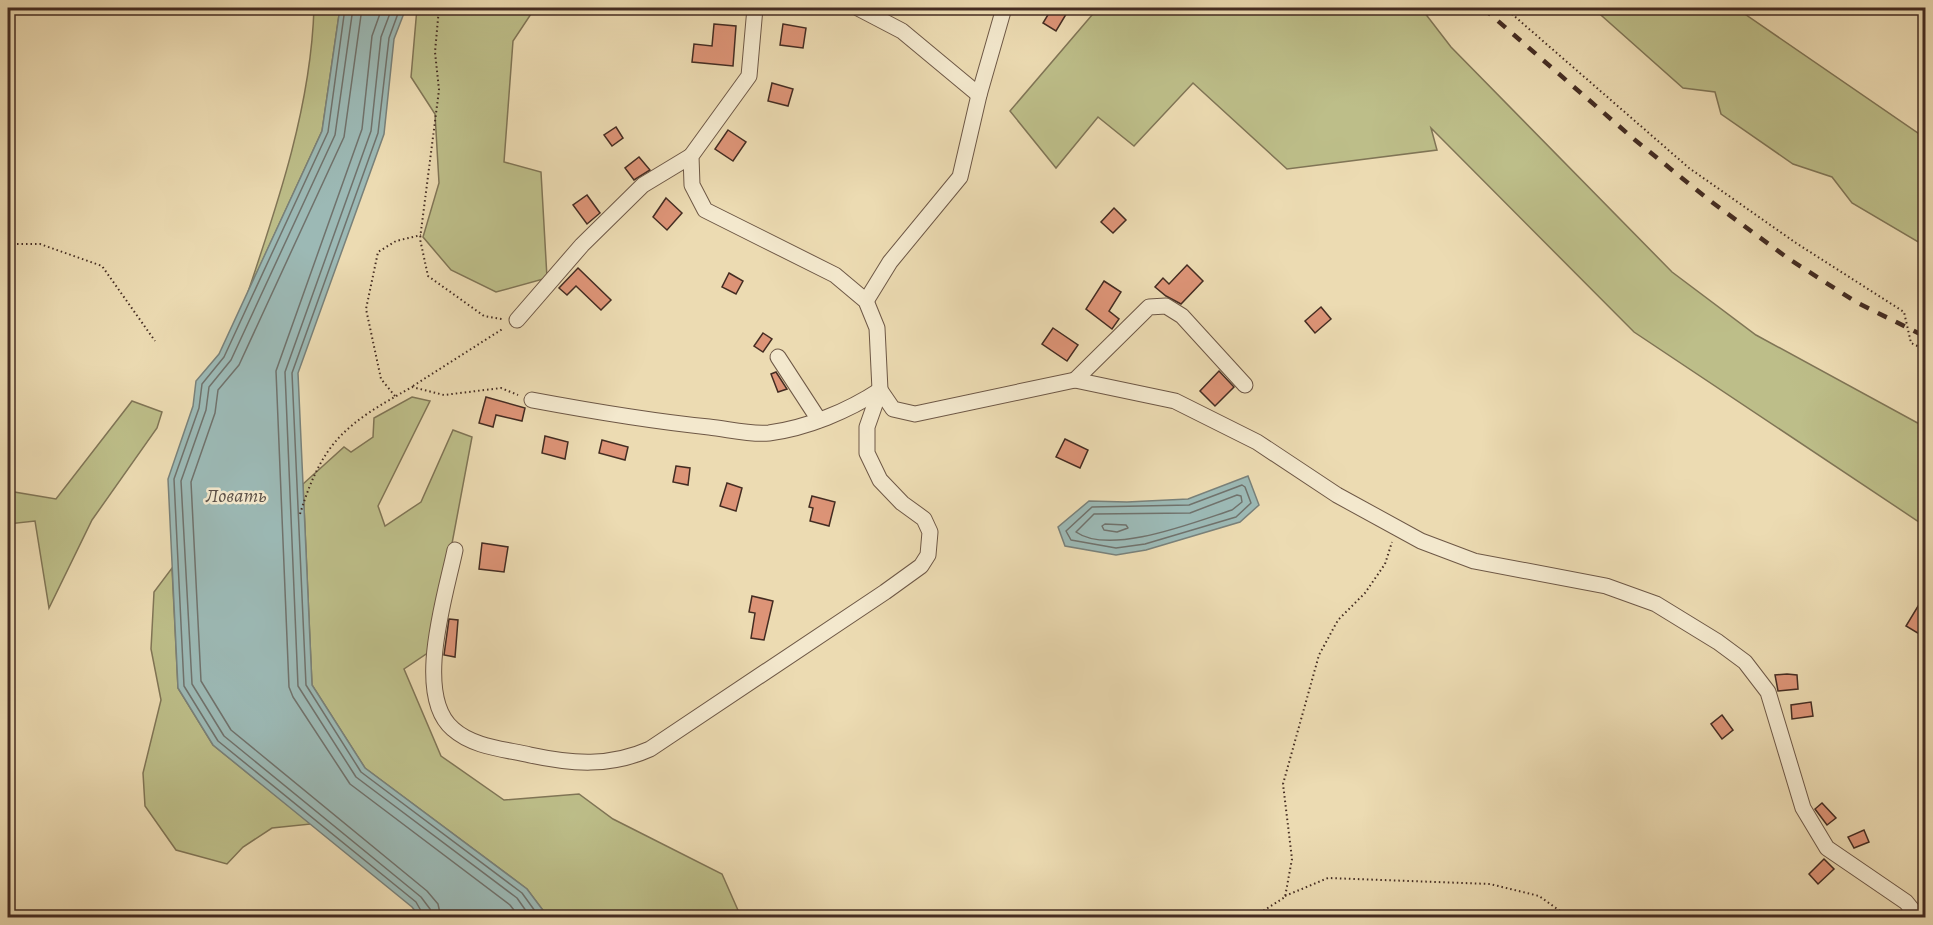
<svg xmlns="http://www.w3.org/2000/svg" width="1933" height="925" font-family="Alegreya,serif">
<rect width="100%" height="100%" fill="#ecdbb2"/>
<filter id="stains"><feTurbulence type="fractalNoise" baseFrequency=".00333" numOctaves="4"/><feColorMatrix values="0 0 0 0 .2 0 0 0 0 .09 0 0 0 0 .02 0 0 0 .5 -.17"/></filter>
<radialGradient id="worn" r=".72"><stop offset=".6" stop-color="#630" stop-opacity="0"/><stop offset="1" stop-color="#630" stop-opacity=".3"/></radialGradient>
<g fill="#bdbe89" stroke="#807556" stroke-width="1.5">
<path d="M314,8H340L322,131L248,292C279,200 311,105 314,8Z"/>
<polygon points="417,8 535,8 513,41 504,162 541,172 547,278 496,292 451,270 423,237 439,183 435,114 411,77"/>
<polygon points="1098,8 1421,8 1451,47 1672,272 1756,335 1925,427 1925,526 1634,332 1431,128 1437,150 1287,169 1193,83 1134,146 1098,117 1056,168 1010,111"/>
<polygon points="1593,8 1736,8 1925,138 1925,246 1852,203 1832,177 1793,164 1721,114 1715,92 1683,88"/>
<polygon points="412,397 430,401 378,506 385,526 421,502 453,430 472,437 432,650 404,669 441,756 504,800 579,794 613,819 722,874 741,917 548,917 527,889 365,768 312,685 303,484 344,447 351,452 373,437 374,418"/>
<polygon points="132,401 162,412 157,428 92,520 49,608 35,521 8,524 8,491 56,499"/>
<polygon points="172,568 178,688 213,745 311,824 272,828 243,847 227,864 176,850 145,806 143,773 161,700 151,649 154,592"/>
</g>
<g fill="#9cb9b5" stroke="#79817a" stroke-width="1.5">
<polygon points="340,8 406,8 394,39 384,134 298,373 312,685 365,768 527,889 548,917 420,917 412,907 213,745 178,688 168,479 193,406 196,381 219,354 322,131"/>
<polygon points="1248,476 1259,505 1240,522 1146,550 1116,555 1065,546 1058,527 1089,501 1127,502 1188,499"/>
</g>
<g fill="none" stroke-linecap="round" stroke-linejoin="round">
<g stroke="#70726c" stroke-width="1.5">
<polyline points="345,8 328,132 224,357 202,384 199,408 174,479 184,686 218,741 416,902 425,918"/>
<polyline points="353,8 335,135 231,360 209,387 206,410 181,481 192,684 224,736 421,897 430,909 432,918"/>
<polyline points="362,8 344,137 239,365 218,390 215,413 191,482 201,681 231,730 427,891 438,904 441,918"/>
<polyline points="382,8 372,36 362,129 276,371 289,687 293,697 350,784 510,905 520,918"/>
<polyline points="392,8 381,37 371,131 285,372 298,686 356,777 517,898 531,918"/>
<polyline points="400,8 389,38 378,133 292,373 306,685 361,772 522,893 540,918"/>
<polygon points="1242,485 1245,487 1251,503 1236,517 1145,544 1116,548 1071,540 1066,531 1092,507 1189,505"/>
<path d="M1237,495L1241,496L1242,502L1232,510C1195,522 1110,556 1076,532L1094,514L1190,513Z"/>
<polygon points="1105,524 1126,525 1128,528 1117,532 1104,530 1102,526"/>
</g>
</g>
<g fill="#dd9477" stroke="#442c22" stroke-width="1.5">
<polygon points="1052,8 1061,8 1068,11 1056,31 1043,23"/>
<polygon points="714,24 736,26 733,66 692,62 694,44 712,46"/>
<polygon points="783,24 806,28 803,48 780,45"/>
<polygon points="772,83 793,89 788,106 768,101"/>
<polygon points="616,127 623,138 612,146 604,135"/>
<polygon points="728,130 746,142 733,161 715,149"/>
<polygon points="639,157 650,170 634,180 625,168"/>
<polygon points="587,195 600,213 587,224 573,205"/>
<polygon points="666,198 682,213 667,230 653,217"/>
<polygon points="1114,208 1126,220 1113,233 1101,222"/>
<polygon points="1187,265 1203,281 1181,304 1166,296 1155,287 1163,278 1169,284"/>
<polygon points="578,268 611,300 601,310 576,286 567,295 559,288"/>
<polygon points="729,273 743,281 736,294 722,287"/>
<polygon points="1104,281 1121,292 1109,311 1119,319 1112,329 1086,309"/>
<polygon points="1321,307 1331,319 1315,333 1305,321"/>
<polygon points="1053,328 1078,345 1067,361 1042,344"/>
<polygon points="763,333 772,339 763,352 754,346"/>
<polygon points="1219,371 1234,387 1215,406 1200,391"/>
<polygon points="776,372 787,389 778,392 771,374"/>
<polygon points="486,397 525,408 522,421 496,415 493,427 479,423"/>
<polygon points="545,436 568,442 565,459 542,453"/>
<polygon points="1065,439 1088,450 1080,468 1056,457"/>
<polygon points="602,440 628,447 625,460 599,453"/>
<polygon points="676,466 690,468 688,485 673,482"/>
<polygon points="727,483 742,488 736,511 720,506"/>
<polygon points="812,496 835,502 829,526 810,521 813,508 809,507"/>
<polygon points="482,543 508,547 504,572 479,569"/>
<polygon points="1926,593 1926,627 1921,635 1906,626"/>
<polygon points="752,596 773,601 764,640 751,638 755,613 749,612"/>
<polygon points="449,619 458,620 455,657 444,655"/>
<polygon points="1787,674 1797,675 1798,689 1778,691 1775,675"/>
<polygon points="1811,702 1813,716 1792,719 1791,705"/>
<polygon points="1722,715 1733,730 1722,739 1711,724"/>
<polygon points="1822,803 1836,818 1827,825 1815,809"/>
<polygon points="1864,830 1869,842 1854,848 1848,837"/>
<polygon points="1824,859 1834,869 1818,884 1809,874"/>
</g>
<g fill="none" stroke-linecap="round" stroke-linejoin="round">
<g stroke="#6e5846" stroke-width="17">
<g id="minor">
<polyline points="858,8 902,31 979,95"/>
<polyline points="866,301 890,262 960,177 979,95 1004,8"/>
<polyline points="517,320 582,245 643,185 691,156"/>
<polyline points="778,357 819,420"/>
<polyline points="1075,380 1149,307 1166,306 1182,316 1245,385"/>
<path d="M532,400C591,411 650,421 709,427C728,429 750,435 769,433C807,428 848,411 880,390L893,409L915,414L1075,380L1175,401L1257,442L1337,495L1421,541L1474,561L1606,586L1656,604L1718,642L1745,662L1768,692L1803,808L1827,848L1906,902L1919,918"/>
<path d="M455,550C446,594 413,695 453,729C473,747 504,749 530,755C572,764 610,767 650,749L885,592L921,566L928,555L930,532L924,519L902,503L880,480L867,453V427L880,390L877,328L866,301L835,275L705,210L692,185L691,156L749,76L755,8"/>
</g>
</g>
<g stroke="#442c22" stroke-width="2" stroke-dasharray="1.5 3" stroke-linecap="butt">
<polyline points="439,8 435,52 439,90 420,239 428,276 484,316 502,319"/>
<polyline points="1505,8 1689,168 1796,243 1904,312 1911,343 1926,350"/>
<polyline points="8,244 40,244 102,266 155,341"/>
<polyline points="413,386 504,328"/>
<polyline points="395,396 381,379 366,309 378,252 396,241 421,235"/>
<path d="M300,514C323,440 346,424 412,387L444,395L501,388L518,395"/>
<polyline points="1285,896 1328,878 1490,884 1539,896 1570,918"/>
<polyline points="1252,918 1285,897 1292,859 1283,784 1319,655 1338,620 1365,593 1385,564 1392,542"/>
</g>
<use href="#minor" stroke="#f3e8cd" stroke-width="15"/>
<polyline stroke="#442c22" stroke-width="4.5" stroke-dasharray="10 10" stroke-linecap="butt" points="1483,8 1635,140 1709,200 1789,259 1856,302 1926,337"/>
</g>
<g text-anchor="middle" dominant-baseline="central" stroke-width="5" stroke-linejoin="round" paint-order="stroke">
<g font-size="20" font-style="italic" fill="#5a4f47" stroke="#f3e8cd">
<text x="236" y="495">Ловать</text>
</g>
</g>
<rect width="1933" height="925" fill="none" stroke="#ecdbb2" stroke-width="30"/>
<rect x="9" y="9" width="1915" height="907" fill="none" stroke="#442c22" stroke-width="3"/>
<rect x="15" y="15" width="1903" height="895" fill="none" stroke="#442c22" stroke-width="1.5"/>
<rect width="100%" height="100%" filter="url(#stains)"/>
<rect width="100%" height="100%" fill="url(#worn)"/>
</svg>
